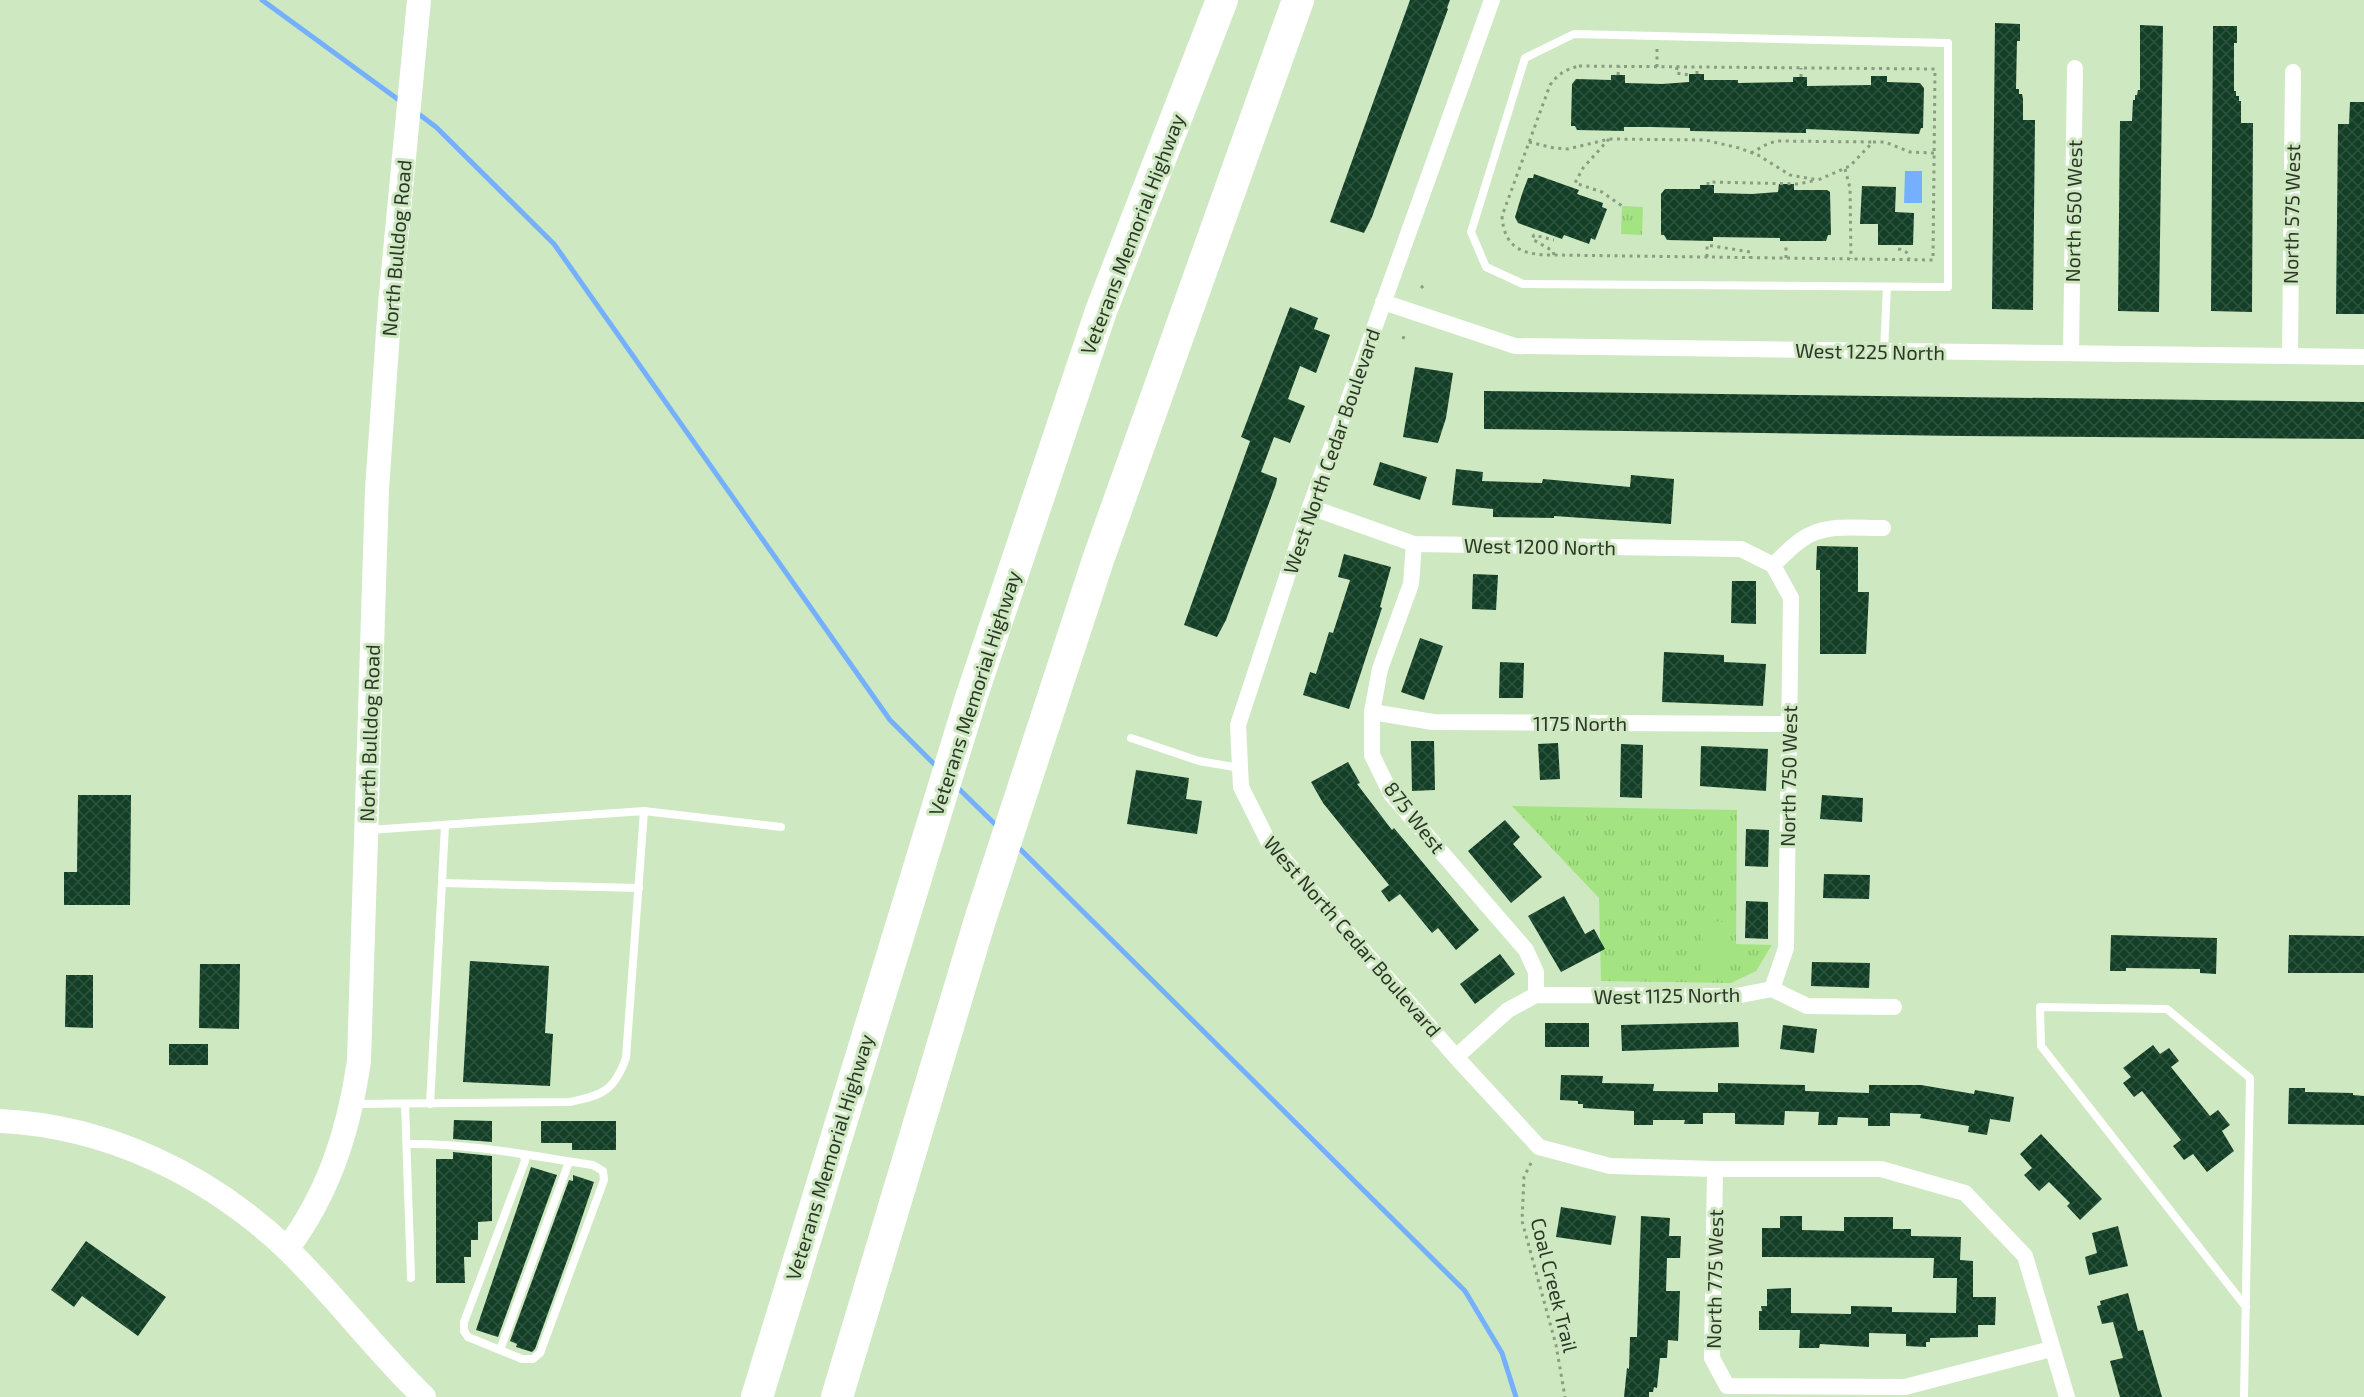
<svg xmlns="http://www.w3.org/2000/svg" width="2364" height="1397" font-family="'Exo 2',sans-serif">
<defs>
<pattern id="grass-tufts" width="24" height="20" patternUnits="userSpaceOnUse" patternTransform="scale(1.5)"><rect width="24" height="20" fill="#a4e382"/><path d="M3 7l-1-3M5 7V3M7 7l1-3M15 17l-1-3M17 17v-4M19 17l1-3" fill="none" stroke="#8ec370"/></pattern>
<pattern id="building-cross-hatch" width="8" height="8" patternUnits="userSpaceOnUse" patternTransform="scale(1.5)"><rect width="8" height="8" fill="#143f27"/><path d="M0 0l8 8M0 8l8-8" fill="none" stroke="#2e533e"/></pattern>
</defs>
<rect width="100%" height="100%" fill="#cee8c1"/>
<g fill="url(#grass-tufts)">
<polygon points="1622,206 1643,207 1642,235 1621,234"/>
<polygon points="1512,806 1737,810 1736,944 1772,945 1756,971 1731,983 1601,981 1599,898"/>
</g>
<polygon fill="#a4e382" points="1703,921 1729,922 1728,974 1702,973"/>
<polygon fill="#75b0fe" points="1905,171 1922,171 1922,203 1904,203"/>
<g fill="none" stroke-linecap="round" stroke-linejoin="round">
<g stroke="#75b0fe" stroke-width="5">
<polyline points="262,0 403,103"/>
<polyline points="416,112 436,127 554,244 890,720 939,769"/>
<polyline points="956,786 999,828"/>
<polyline points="1016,845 1465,1291 1502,1353 1516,1397"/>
</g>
</g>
<g fill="url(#building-cross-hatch)">
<polygon points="1410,0 1450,0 1447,8 1448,9 1372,217 1364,233 1330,222"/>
<polygon points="1995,23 2020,24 2020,41 2017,41 2016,89 2019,89 2019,94 2022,94 2023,99 2023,120 2035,120 2033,310 1992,309"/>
<polygon points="2140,25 2163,26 2159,312 2118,311 2120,121 2132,121 2133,100 2135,100 2135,95 2137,95 2138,90 2140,90"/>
<polygon points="2213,26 2237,26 2237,43 2234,43 2234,91 2236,91 2236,96 2239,96 2239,101 2241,101 2241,123 2253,123 2252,312 2211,311"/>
<polygon points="1689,74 1704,74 1704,80 1738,80 1738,83 1793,82 1793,77 1807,77 1807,86 1871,85 1871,76 1887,76 1887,82 1920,83 1924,88 1923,128 1921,128 1919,134 1806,129 1806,133 1690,131 1690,128 1651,127 1624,127 1624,131 1577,130 1575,126 1571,126 1572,84 1576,79 1611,80 1611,75 1625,75 1625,83 1662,84 1689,82"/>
<polygon points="2350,102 2364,102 2364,314 2336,314 2338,124 2349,124"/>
<polygon points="1534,174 1579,190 1577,194 1603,203 1602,207 1607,209 1595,240 1591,238 1589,244 1564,235 1562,239 1518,223 1515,217 1522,194 1528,178 1533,178"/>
<polygon points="1779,184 1794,184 1794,190 1827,190 1830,192 1831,235 1828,235 1826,241 1780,241 1780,238 1713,237 1713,241 1667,240 1664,235 1661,235 1661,194 1665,189 1700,189 1700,185 1714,185 1714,193 1752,194 1778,192"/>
<polygon points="1862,186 1896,187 1895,212 1914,213 1913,245 1878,245 1878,224 1860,224"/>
<polygon points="1290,307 1318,318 1314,329 1330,335 1316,373 1300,366 1288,399 1305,406 1290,443 1274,437 1261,472 1277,478 1276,484 1226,620 1217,637 1184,625 1250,441 1241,437"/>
<polygon points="1415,367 1453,373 1446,418 1438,443 1403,437"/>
<polygon points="1484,391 2364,402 2364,439 1961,436 1484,429"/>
<polygon points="1380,462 1427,477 1420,500 1373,485"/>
<polygon points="1456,469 1483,472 1482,481 1542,483 1543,479 1630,487 1631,475 1674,479 1671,524 1554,516 1554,518 1493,517 1493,509 1452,505"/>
<polygon points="1817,546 1858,547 1858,592 1869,592 1866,654 1820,654 1820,570 1816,570"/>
<polygon points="1344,554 1391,567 1380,607 1382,608 1349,709 1303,695 1310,672 1316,674 1329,632 1333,633 1350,580 1338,577"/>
<polygon points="1473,574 1498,575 1496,610 1472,609"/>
<polygon points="1732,581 1756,581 1756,624 1731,623"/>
<polygon points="1420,638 1443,646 1424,700 1401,692"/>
<polygon points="1664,652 1724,655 1724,662 1766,664 1763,706 1662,702"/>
<polygon points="1500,662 1524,663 1523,698 1499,698"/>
<polygon points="1411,741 1434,741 1435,790 1412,791"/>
<polygon points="1558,743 1560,779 1540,780 1538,744"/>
<polygon points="1621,744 1643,745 1642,798 1620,797"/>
<polygon points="1701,746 1768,749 1766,791 1700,786"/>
<polygon points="1348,762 1360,783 1357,784 1392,830 1394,828 1479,930 1456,950 1438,928 1432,933 1400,894 1389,902 1381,891 1389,885 1323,803 1311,782"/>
<polygon points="1136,770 1189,778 1186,799 1202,801 1197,834 1127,824"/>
<polygon points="78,795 131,795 130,905 64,905 64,872 77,872"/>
<polygon points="1822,795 1863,798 1862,822 1820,819"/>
<polygon points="1505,820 1520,837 1513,844 1542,877 1511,903 1468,851"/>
<polygon points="1746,829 1769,830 1768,867 1745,866"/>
<polygon points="1824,874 1870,875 1869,899 1823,898"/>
<polygon points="1564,896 1585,934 1594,929 1605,949 1561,972 1528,916"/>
<polygon points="1746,901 1768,902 1768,939 1745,938"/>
<polygon points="2111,935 2217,938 2216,974 2200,973 2200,969 2126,968 2126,971 2110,971"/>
<polygon points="2289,935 2364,936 2364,973 2288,973"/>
<polygon points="1500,954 1515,974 1475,1004 1460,984"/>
<polygon points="470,961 549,966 545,1033 553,1034 550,1086 463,1082"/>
<polygon points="1812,962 1870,963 1869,988 1811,986"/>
<polygon points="200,964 240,964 239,1029 199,1028"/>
<polygon points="66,975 93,975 93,1028 65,1027"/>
<polygon points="1738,1022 1739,1047 1622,1051 1621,1025"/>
<rect x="1545" y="1023" width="44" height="24"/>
<polygon points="1783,1025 1817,1029 1814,1053 1780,1049"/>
<rect x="169" y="1044" width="39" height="21"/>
<polygon points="2153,1045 2160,1054 2169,1048 2179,1061 2171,1067 2210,1116 2218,1110 2230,1125 2222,1131 2234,1151 2207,1172 2193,1154 2184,1160 2173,1146 2181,1140 2142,1091 2134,1097 2123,1083 2131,1077 2123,1068"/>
<polygon points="1561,1075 1603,1076 1602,1083 1654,1084 1653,1091 1718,1092 1718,1083 1805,1085 1805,1091 1869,1093 1869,1085 1921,1085 1974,1094 1975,1090 2014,1097 2010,1122 1990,1119 1987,1135 1968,1132 1969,1126 1920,1118 1921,1114 1890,1113 1890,1126 1868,1126 1868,1118 1838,1117 1837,1125 1818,1125 1819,1112 1785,1111 1784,1125 1735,1124 1735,1113 1703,1113 1703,1124 1684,1124 1685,1120 1653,1120 1653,1125 1634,1125 1634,1111 1583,1108 1583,1104 1578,1104 1578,1101 1560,1100"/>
<polygon points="2289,1088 2305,1088 2305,1092 2353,1093 2353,1095 2364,1096 2364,1125 2288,1124"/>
<polygon points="454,1120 492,1121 492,1142 453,1139"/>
<polygon points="541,1121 616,1121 616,1150 572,1150 572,1143 541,1143"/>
<polygon points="2041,1134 2102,1199 2080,1220 2067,1206 2070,1203 2049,1182 2039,1191 2024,1175 2032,1168 2020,1154"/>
<polygon points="453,1152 492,1156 492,1221 478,1222 478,1240 471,1240 471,1257 464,1257 465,1283 436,1283 436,1159 453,1159"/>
<polygon points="531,1167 557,1175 498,1337 476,1330"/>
<polygon points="573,1175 594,1182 573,1244 535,1349 532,1352 516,1347 517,1344 510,1341 569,1180 573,1181"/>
<polygon points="1561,1207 1616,1216 1611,1245 1556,1237"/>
<polygon points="1641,1216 1670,1218 1669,1236 1681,1236 1680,1258 1667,1258 1666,1291 1680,1291 1678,1341 1668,1340 1667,1358 1660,1358 1657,1388 1654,1387 1653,1392 1649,1392 1649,1397 1624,1397 1627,1368 1629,1369 1630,1337 1637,1337"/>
<polygon points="1780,1216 1802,1216 1802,1230 1844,1231 1844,1217 1893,1217 1893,1229 1911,1229 1911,1236 1961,1237 1960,1260 1973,1261 1973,1297 1996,1297 1995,1325 1978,1325 1978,1337 1930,1338 1930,1342 1926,1342 1926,1347 1906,1346 1906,1334 1869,1333 1869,1347 1820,1344 1819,1348 1799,1348 1800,1330 1759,1330 1759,1311 1762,1311 1761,1306 1767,1306 1767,1289 1791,1288 1791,1313 1851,1314 1851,1306 1892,1307 1892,1312 1956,1313 1957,1278 1933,1278 1934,1258 1762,1257 1762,1228 1780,1228"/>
<polygon points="2118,1226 2128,1266 2089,1275 2085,1257 2097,1253 2092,1233"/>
<polygon points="86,1241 166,1297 138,1336 82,1296 74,1307 51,1290"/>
<polygon points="2128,1293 2138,1331 2143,1330 2162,1397 2120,1397 2110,1361 2123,1358 2113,1322 2102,1324 2097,1306 2101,1305 2100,1301"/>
</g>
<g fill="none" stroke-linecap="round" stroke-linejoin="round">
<g stroke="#8a9d81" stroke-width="3" stroke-dasharray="3 4.5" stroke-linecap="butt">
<path d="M1579,66L1935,69L1933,260L1554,255C1525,255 1504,250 1502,216L1550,85C1558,74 1566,69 1579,66Z"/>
<polyline points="1657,67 1657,48"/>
<polyline points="1677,67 1676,73 1689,75"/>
<polyline points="1697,74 1697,67"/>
<polyline points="1618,75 1619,66"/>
<polyline points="1801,77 1801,68"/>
<polyline points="1609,139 1583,168 1575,183 1602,192 1622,206"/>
<polyline points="1529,142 1554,148 1568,149 1609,139 1705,140 1739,148 1758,155 1790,175 1818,180 1850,166 1873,142 1885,142 1910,152 1934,153"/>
<polyline points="1751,153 1769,143 1779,141 1873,142"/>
<polyline points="1845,169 1850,188 1851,259"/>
<polyline points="1708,185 1708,182 1798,184 1813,181"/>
<path d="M1898,249C1906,250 1908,253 1909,259"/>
<polyline points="1554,255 1553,251 1532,239 1534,235 1554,240"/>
<polyline points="1707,257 1707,245 1750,252 1750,258"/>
<polyline points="1786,258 1786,244"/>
<polyline points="1421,288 1424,285"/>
<polyline points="1403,339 1404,336"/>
<polyline points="1531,1163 1524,1177 1522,1221 1556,1345 1565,1397"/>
</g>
<g stroke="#fff" stroke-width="8">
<polygon points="1574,34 1948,43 1948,287 1523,284 1486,267 1471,232 1525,58"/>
<polyline points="1884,351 1887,287"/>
<polyline points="1131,738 1199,761 1240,768"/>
<polyline points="644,811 781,827"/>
<polyline points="442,883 639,888"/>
<path d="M353,1104L570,1102C603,1095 614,1091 626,1058L644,811L369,830"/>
<polyline points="405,1104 411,1278"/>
<polyline points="430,1104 445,826"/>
<path d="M407,1144C469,1143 532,1156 593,1165L603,1171L604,1180L540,1353L533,1359H522L468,1337L464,1331V1322L525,1161L524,1155"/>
<polyline points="500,1350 569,1162"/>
<polyline points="2244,1397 2250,1078 2167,1009 2040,1007 2041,1046 2246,1307"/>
</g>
<g stroke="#fff" stroke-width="16">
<polyline points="1492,0 1310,507 1238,725 1241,787 1268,841 1456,1057 1539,1147 1610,1166 1715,1169 1881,1169 1965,1193 2025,1256 2067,1397"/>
<polyline points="1383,302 1515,346 2364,357"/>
<polyline points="2071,353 2075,68"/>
<polyline points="2290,356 2293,72"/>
<polyline points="1310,507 1414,544 1741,549 1773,565"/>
<polyline points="1414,544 1411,584 1380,669 1372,712 1372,755 1391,794 1526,950 1536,972 1536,995"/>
<path d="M1773,565C1782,557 1791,547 1801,540C1824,523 1855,528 1883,528"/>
<polyline points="1372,712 1433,722 1789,724"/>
<polyline points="1772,989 1786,948 1791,598 1773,565"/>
<polyline points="1456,1057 1508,1010 1536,995 1736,996 1772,989 1807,1006 1894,1007"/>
<polyline points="1715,1169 1712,1358 1727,1386 1905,1387 2051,1349"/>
</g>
<g stroke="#fff" stroke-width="24">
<path d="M0,1121C107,1126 207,1174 285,1247C334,1294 375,1350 424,1397"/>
<path d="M287,1249C329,1193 349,1130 359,1061L377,489L390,304L419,0"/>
</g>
<g stroke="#fff" stroke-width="32">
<polyline points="757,1397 971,698 1101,311 1222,0"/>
<polyline points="837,1397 980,920 1098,560 1298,0"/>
</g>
</g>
<g text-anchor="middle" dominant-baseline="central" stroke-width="6" stroke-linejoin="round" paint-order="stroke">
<g font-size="20" fill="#2d3728" stroke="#cee8c1">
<text transform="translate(2073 211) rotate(-89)">North 650 West</text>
<text transform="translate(2291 214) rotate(-89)">North 575 West</text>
<text transform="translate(1132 234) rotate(-69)">Veterans Memorial Highway</text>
<text transform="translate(396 248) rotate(-85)">North Bulldog Road</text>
<text transform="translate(1870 351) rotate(1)">West 1225 North</text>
<text transform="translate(1331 451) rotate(-71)">West North Cedar Boulevard</text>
<text transform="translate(1540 546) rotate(1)">West 1200 North</text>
<text transform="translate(974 693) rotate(-72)">Veterans Memorial Highway</text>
<text x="1580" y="723">1175 North</text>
<text transform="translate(369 733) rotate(-88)">North Bulldog Road</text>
<text transform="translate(1788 776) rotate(-89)">North 750 West</text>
<text transform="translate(1415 817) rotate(52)">875 West</text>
<text transform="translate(1353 936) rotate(49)">West North Cedar Boulevard</text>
<text transform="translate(1667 995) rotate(-1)">West 1125 North</text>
<text transform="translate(829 1157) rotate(-73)">Veterans Memorial Highway</text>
<text transform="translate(1714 1279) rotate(-89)">North 775 West</text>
<text transform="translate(1555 1285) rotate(76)">Coal Creek Trail</text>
</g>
</g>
</svg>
